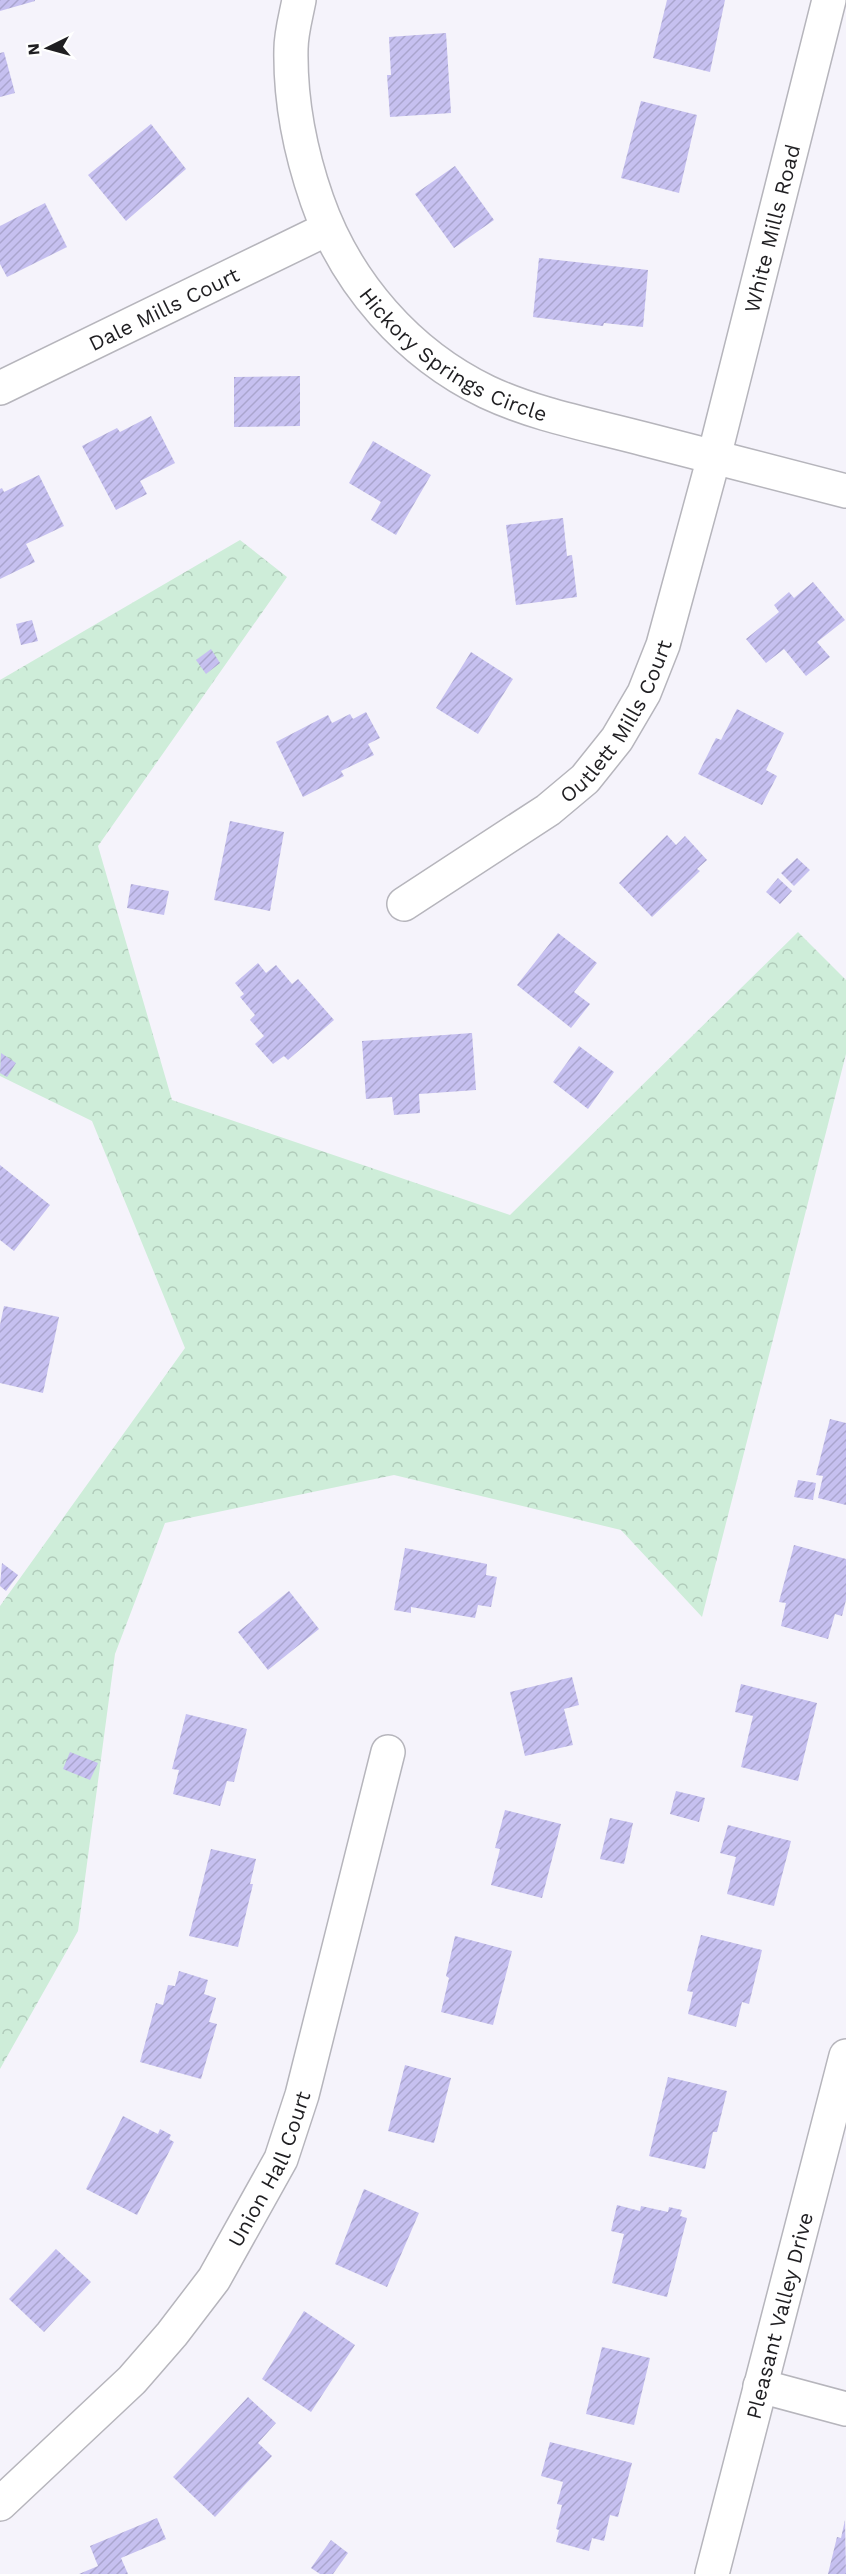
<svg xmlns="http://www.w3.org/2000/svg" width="846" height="2574" font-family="'Work Sans',sans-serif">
<defs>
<pattern id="forest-crowns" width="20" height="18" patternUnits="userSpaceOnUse" patternTransform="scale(1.5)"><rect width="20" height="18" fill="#ceedd9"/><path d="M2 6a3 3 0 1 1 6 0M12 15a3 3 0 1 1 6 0" fill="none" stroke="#b0cbba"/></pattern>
<pattern id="building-hatch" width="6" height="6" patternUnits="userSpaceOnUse" patternTransform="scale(1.5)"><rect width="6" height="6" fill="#c6c0f0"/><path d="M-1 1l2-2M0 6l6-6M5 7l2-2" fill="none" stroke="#aaa5ce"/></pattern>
</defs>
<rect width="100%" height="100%" fill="#f5f3fb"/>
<polygon fill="url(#forest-crowns)" points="240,540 287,577 98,846 172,1100 510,1215 798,932 846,980 846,1054 702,1617 621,1530 394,1475 165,1523 115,1654 78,1931 0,2069 0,1606 185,1348 92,1121 0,1076 0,680"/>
<g fill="url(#building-hatch)">
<polygon points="0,0 35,0 35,1 0,11"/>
<polygon points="667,0 725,0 710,72 653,58"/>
<polygon points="446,33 451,113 390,117 387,75 391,75 389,37"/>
<polygon points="4,52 15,93 0,97 0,53"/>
<polygon points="641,101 697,115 679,193 621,178"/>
<polygon points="151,124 186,169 126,221 88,175"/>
<polygon points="455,166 494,220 454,248 415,194"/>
<polygon points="45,203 67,247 7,277 0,264 0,226"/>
<polygon points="539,258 648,270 643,327 604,323 603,326 533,317"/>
<polygon points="300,376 300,426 234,427 234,377"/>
<polygon points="151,416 175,463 140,481 147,494 116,510 82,446 117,428 120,432"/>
<polygon points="373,441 431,475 396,535 371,520 381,502 349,483"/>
<polygon points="39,475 64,526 26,544 35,562 0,579 0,489 2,488 4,492"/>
<polygon points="563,518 567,556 572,555 577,597 516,605 506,525"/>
<polygon points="813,582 845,620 817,642 830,657 806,676 784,649 766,663 746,639 779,612 774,605 789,592 794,598"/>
<polygon points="32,620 38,641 21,645 16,624"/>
<polygon points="211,649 220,663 206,674 196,660"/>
<polygon points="471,652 513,679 478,734 436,708"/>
<polygon points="737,709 784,733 766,770 777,776 762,805 698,774 716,738 721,740"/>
<polygon points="366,712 380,738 368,744 374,755 341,771 344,776 303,797 276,742 328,715 332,723 350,714 353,719"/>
<polygon points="230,821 284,832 270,911 214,900"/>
<polygon points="667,835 676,845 685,836 707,860 697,869 700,871 652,917 619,883"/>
<polygon points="797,858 810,870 794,886 781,873"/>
<polygon points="778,878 792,891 780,904 766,892"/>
<polygon points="131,884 169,891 164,915 127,908"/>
<polygon points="558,933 597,963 574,992 590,1004 571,1028 517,985"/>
<polygon points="258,963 266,973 276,965 292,984 298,979 334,1020 288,1060 284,1056 273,1064 255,1044 264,1036 250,1020 255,1015 240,997 244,994 235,983"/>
<polygon points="472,1033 476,1090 419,1094 420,1113 394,1115 392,1097 366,1099 362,1041"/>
<polygon points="579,1046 614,1072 588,1109 553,1082"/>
<polygon points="1,1053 16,1063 7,1077 0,1073"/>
<polygon points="0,1165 50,1205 14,1251 0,1240"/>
<polygon points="4,1306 59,1317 43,1393 0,1383 0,1325"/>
<polygon points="830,1419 846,1423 846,1505 818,1498 823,1476 816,1475"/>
<polygon points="798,1480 816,1483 813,1500 794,1497"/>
<polygon points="794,1545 846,1559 846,1600 842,1616 835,1614 828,1639 781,1626 786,1603 779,1602"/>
<polygon points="405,1548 487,1564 486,1575 497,1577 491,1607 478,1605 475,1618 411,1607 411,1613 394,1610"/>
<polygon points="2,1563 18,1575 6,1591 0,1586"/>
<polygon points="289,1591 319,1629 268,1670 238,1632"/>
<polygon points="572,1677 579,1705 564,1709 573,1745 525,1756 510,1692"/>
<polygon points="741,1684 817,1703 798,1781 741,1767 753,1716 735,1712"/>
<polygon points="186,1714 247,1729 234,1782 227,1781 220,1806 173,1794 179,1770 172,1769"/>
<polygon points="70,1752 98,1763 90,1780 63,1769"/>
<polygon points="676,1791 705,1798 699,1822 670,1814"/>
<polygon points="505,1810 561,1824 542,1898 491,1885 500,1849 495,1848"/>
<polygon points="610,1818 633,1823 624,1864 600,1859"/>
<polygon points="728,1825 791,1841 774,1906 727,1894 736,1857 720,1853"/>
<polygon points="211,1849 256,1859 250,1884 253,1884 238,1947 189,1936"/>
<polygon points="701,1935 762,1950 749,2004 742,2002 736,2027 688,2014 693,1992 687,1991"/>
<polygon points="455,1936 512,1951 493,2025 441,2012 449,1978 446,1976"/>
<polygon points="179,1971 208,1980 204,1994 216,1998 209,2022 217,2024 201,2079 140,2062 156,2003 163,2005 168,1985 175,1986"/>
<polygon points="405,2065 451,2078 434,2143 388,2131"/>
<polygon points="668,2077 727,2091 717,2132 713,2132 705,2169 649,2156"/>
<polygon points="123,2116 158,2134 160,2129 171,2135 169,2139 174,2142 137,2215 86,2189"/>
<polygon points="364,2189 419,2213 387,2287 335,2264"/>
<polygon points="617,2205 640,2211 641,2206 668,2212 669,2207 682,2210 680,2216 687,2218 667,2297 612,2283 624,2234 611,2231"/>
<polygon points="56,2249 91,2282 44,2332 9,2299"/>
<polygon points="304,2311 355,2345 311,2412 262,2379"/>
<polygon points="602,2347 650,2358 634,2425 586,2414"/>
<polygon points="248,2397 276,2423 258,2443 272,2456 215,2517 173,2477"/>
<polygon points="550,2442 632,2463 618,2517 610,2515 604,2541 592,2538 589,2551 556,2542 559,2530 556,2529 562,2505 557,2504 563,2482 541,2476"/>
<polygon points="157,2518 166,2539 121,2558 128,2574 79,2574 98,2566 90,2546"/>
<polygon points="845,2520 846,2574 828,2574 837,2537 841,2538"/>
<polygon points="331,2540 348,2553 333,2574 320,2574 311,2568"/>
</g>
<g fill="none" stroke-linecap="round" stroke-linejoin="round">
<g stroke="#b6b5bc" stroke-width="36">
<g id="minor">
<path id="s1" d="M299,0C296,16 291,33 291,49C290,101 300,151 317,200C346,283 408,354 487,392C536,415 591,425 644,439C711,456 779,474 846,491"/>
<path id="s2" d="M0,388L327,229"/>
<path id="s3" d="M404,904L548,810L585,779L617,739L644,693L663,645L714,457L829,0"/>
<polyline points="760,2386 846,2409"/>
<path id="s4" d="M0,2504L132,2380L172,2334L214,2279L281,2159L302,2095L388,1752"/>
</g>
</g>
<g stroke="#b6b5bc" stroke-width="36">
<g id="tertiary">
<path id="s5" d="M712,2574L846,2056"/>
</g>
</g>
<use href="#minor" stroke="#fff" stroke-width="33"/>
<use href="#tertiary" stroke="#fff" stroke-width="33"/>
</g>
<g text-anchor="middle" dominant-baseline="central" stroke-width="6" stroke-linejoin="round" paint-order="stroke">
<g font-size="21" fill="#1f1e21" stroke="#fff">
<text stroke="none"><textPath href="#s3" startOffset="807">White Mills Road</textPath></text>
<text stroke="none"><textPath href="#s2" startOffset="182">Dale Mills Court</textPath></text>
<text stroke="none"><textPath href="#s1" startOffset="418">Hickory Springs Circle</textPath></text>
<text stroke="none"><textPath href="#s3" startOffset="286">Outlett Mills Court</textPath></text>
<text stroke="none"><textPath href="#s4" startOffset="435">Union Hall Court</textPath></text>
<text stroke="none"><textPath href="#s5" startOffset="267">Pleasant Valley Drive</textPath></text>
</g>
</g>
<g transform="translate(48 48) rotate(265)" stroke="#ffffff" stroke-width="4.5" paint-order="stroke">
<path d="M0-4.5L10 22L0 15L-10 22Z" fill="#1f1e21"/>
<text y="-9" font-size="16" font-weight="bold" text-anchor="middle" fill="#1f1e21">N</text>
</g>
</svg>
